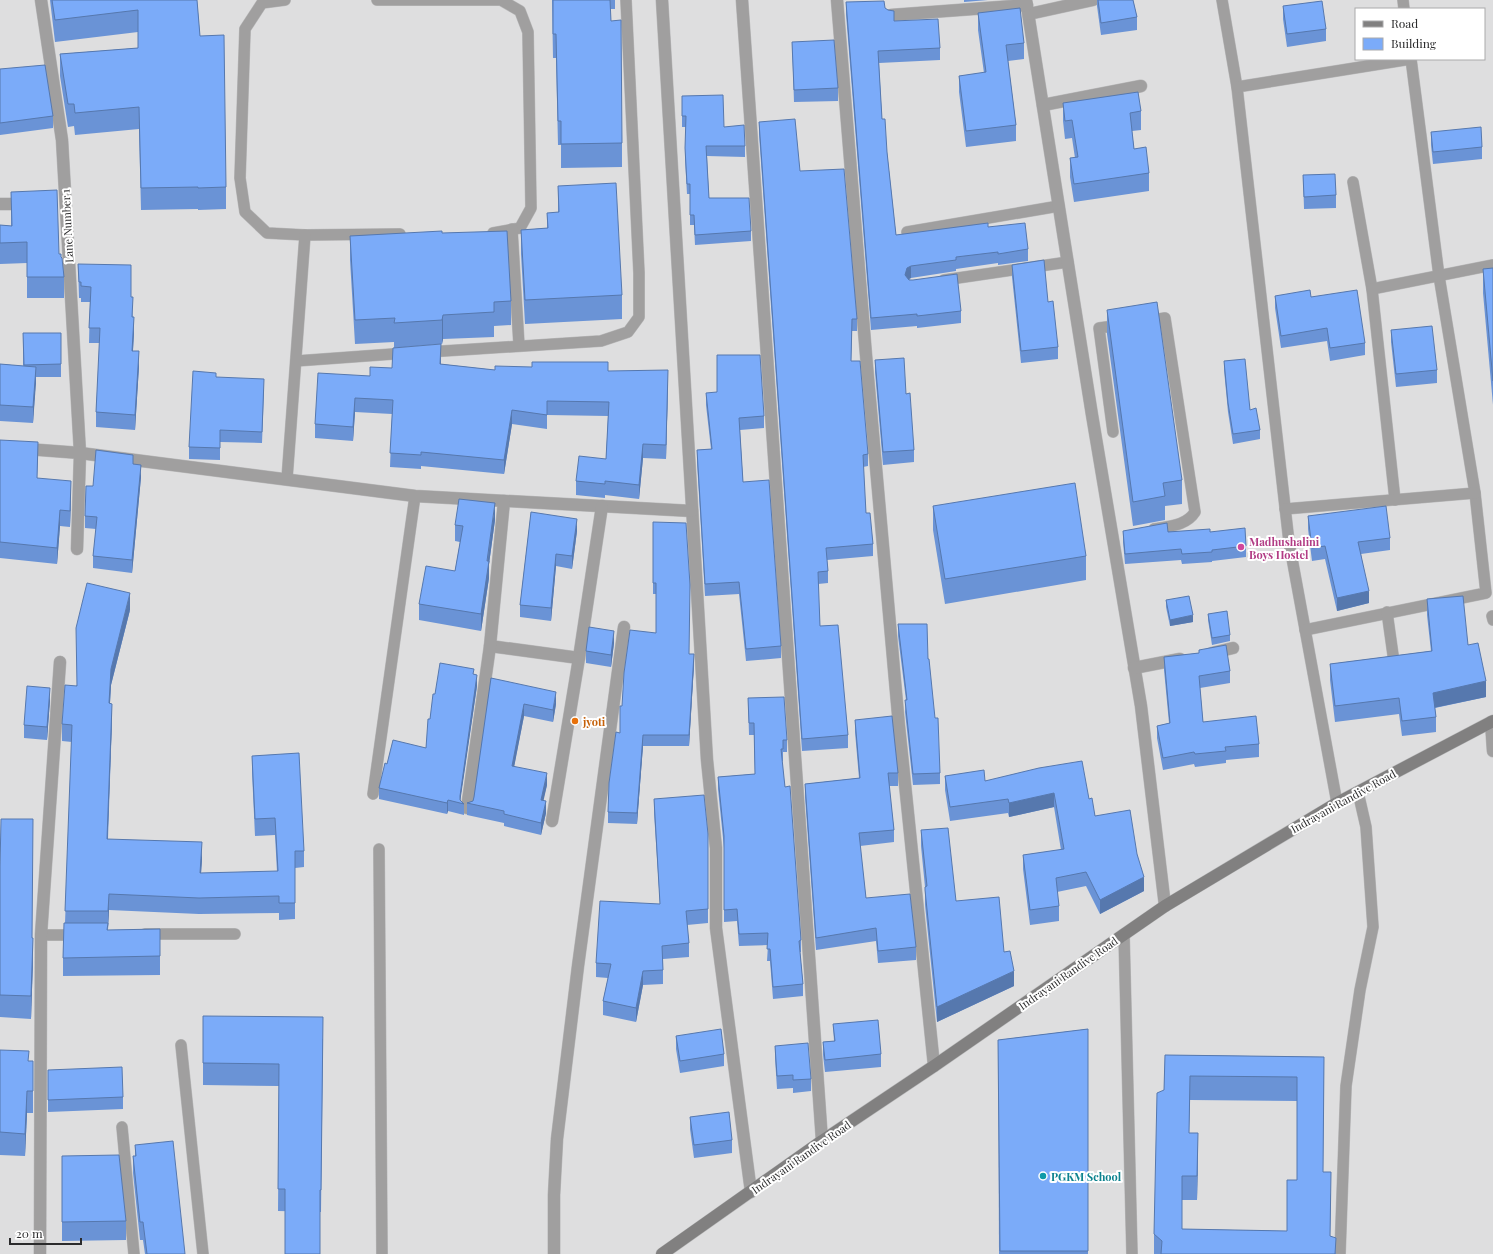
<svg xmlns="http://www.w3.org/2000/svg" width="1493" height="1254" font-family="'Playfair Display',serif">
<rect width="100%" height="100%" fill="#dededf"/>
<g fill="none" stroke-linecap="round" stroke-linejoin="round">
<g stroke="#bababb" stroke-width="12">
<g id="lane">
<polyline points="285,0 262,3 245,29 240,178 245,212 267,233 305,235 400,234"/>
<polyline points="377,0 501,0 520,11 528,32 531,208 520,228 493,233"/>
<polyline points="1222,0 1237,87 1289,542 1337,803"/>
<polyline points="1403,0 1404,9"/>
<polyline points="1237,87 1411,59 1439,276 1475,493 1486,593 1305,630"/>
<polyline points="1353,182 1372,289 1395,500"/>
<polyline points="512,229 519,345"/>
<polyline points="907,232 1059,206"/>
<polyline points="944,280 1068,262"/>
<polyline points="1372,289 1493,265"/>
<path d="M1146,321L1165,318L1195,512C1186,526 1169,526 1154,529"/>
<polyline points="428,352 601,341 628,332 639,317 639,273 626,0"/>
<polyline points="296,361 407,353"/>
<polyline points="1113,432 1099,328 1121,325"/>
<polyline points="287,479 305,235"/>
<polyline points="1285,509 1475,493"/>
<polyline points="1387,612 1394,662"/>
<polyline points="1492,616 1493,620"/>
<polyline points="373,794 415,496"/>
<polyline points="379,849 382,1254"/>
<polyline points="145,934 235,934"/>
<polyline points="1124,934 1132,1254"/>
<polyline points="41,935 78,935"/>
<polyline points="181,1045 203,1254"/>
<polyline points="122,1127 134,1254"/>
<polyline points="1340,1254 1346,1086 1360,990 1373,927 1366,827 1358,792"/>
</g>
</g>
<g stroke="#bababb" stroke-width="13">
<g id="street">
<polyline points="41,0 62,140 80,453 77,549"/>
<polyline points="662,0 707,760 716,848 716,928 751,1192"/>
<polyline points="742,0 822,1141"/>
<polyline points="837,0 866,355 899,726 934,1066"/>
<polyline points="1026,0 1092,415 1141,706 1165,906"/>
<polyline points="1029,14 1093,0"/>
<polyline points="891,15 1027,5"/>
<polyline points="1043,105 1141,86"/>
<polyline points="0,204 27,204"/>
<polyline points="0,447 80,453 415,496 692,511"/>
<polyline points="490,646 579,658 602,506"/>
<polyline points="1212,653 1233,648"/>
<polyline points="1134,668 1180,659"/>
<polyline points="1491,722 1493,751"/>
<polyline points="467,808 490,646 504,501"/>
<polyline points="552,821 579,658"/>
<polyline points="40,1254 41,935 60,662"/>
<polyline points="554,1254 554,1195 557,1139 578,966 624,627"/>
</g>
</g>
<g stroke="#bababb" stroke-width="13">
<polyline id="secondary" points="662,1254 822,1141 934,1066 1165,906 1337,803 1493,721"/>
</g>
<use href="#lane" stroke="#a09f9f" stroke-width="11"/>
<use href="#street" stroke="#a09f9f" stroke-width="12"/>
<use href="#secondary" stroke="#818080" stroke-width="12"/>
</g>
<g fill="#6a93d6" fill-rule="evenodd">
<polygon points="50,0 197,0 200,36 226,187 226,209 198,210 198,209 141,210 139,129 75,135 74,126 68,127 60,76 60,54 138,48 138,32 55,42"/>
<polygon points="552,0 615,0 615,9 610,9 611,21 622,143 622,167 561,168 561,145 558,145 556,58 553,58"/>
<polygon points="964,0 988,0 964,2"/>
<polygon points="1097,0 1133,0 1137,17 1137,30 1101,35 1097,6"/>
<polygon points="846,2 885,8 894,21 940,48 940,60 879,63 882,119 887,152 896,235 988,227 1028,249 1028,261 998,265 998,263 956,269 956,271 911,278 909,279 961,311 961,323 917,328 917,326 871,330 846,14"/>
<polygon points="1283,6 1326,29 1326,41 1287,47 1283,19"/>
<polygon points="978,13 1024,43 1024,59 1008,61 1016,125 1016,141 966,147 959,92 959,76 984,73 978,30"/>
<polygon points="792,42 838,88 838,101 794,102"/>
<polygon points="0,69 53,116 53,128 0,135"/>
<polygon points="682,96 724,127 745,146 745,157 707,156 709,198 751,231 751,241 695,245 694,225 690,225 690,194 687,194 685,159 686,127 682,127"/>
<polygon points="1063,103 1141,111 1141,130 1132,131 1134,149 1149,173 1149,191 1074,202 1070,177 1070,158 1075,158 1072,138 1065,139 1063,121"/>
<polygon points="759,122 800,171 857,319 857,331 852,331 851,361 868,454 868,466 863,467 866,513 873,544 873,556 827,560 828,571 828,583 818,584 820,626 848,735 848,748 802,751 759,134"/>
<polygon points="1431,132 1482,147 1482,159 1433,164 1431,145"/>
<polygon points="1303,175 1336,195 1336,208 1304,209"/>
<polygon points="558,186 622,295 622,319 525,324 521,254 521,230 547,228 547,213 558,213"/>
<polygon points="11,192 59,254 61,257 64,277 64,298 27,298 27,263 0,264 0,225 11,226"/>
<polygon points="442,233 511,301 511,325 494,326 494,337 443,339 442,344 394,348 394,342 355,344 350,260 350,236"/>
<polygon points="78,264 131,297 134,332 133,351 139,366 135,430 96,427 96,412 100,343 89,343 90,302 81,302 81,298 79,298"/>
<polygon points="1012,265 1048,302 1058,347 1058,359 1021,363 1012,277"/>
<polygon points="1493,268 1493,405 1483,293 1483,269"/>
<polygon points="1275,296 1311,297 1365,343 1365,355 1330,361 1327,341 1281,348 1275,308"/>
<polygon points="1107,310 1182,480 1182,504 1165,506 1165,520 1133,526 1107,334"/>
<polygon points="1391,330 1437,370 1437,383 1396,387 1391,342"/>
<polygon points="23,333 61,333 61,377 36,377 33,423 0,421 0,364 23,366"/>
<polygon points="441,358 441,364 495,370 608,371 668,385 666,459 643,458 639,499 605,495 605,498 576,495 576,481 606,459 608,416 547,415 547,429 512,424 504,474 421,466 421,469 390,467 392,414 355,412 353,441 315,438 315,424 370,376 392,368"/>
<polygon points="875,360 906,394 914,450 914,462 883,465 875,372"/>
<polygon points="1224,361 1260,430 1260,439 1233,444 1228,412 1224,370"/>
<polygon points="216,377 264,390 262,443 220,442 220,460 189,459 189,447"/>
<polygon points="706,393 764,416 764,428 740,430 743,482 781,646 781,658 746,661 739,594 705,596 697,462 697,450 711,449 706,405"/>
<polygon points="0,440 38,457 37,478 71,497 70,527 60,526 57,564 0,558"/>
<polygon points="133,464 141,477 132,573 93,568 93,556 96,529 85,528 85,516 93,486"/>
<polygon points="933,506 1086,556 1086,580 945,604 933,530"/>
<polygon points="531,512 577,531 572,569 556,566 551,621 520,617 520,605"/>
<polygon points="1308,516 1390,538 1390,550 1361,554 1369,603 1337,611 1325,559 1312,561 1308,529"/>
<polygon points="495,520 489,564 489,578 481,631 419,620 419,604 455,571 460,542 455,541 455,525"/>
<polygon points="653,522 689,654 694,665 689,746 643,746 637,824 608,823 608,812 620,733 622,706 656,633 656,594 653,594"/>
<polygon points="1123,531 1210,532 1246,546 1246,557 1212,561 1212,562 1182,564 1181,560 1125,564 1123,542"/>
<polygon points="1427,599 1468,645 1486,697 1435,708 1436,717 1436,732 1402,736 1399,714 1335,722 1330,680 1330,664 1431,651 1427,615"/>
<polygon points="1166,600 1193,622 1170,626 1166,607"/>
<polygon points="130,610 111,685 110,703 112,720 108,839 202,859 201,873 277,872 275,835 255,836 252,772 252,756 304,851 304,867 295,868 295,919 279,920 279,913 199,914 109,910 108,930 160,929 160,975 63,976 63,958 65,923 72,742 62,741 62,724 76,686"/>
<polygon points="1208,614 1230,635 1230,641 1212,645 1208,620"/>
<polygon points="898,624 928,659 940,773 940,784 913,785 905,712 906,700 898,636"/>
<polygon points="614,643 611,667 586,663 586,651"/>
<polygon points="1199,650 1230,671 1230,683 1200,688 1203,722 1259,744 1259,757 1226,760 1226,763 1195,767 1194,764 1163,770 1157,738 1157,726 1169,723 1164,670 1164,657 1199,653"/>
<polygon points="474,675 477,686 460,800 464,804 464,815 448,811 447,814 379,799 379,788 387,764 426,748 430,719 435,694"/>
<polygon points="491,678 556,704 553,722 524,716 514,766 547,785 543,800 546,813 541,835 504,826 504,823 467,815 467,803 473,801 474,797"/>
<polygon points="748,698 787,740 787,752 783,752 783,761 782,761 801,940 801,952 800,952 803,984 803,996 773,999 770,961 767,961 768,945 739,946 737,921 724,922 724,848 718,789 718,777 755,774 754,735 749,735"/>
<polygon points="50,700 47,740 24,738 24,725"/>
<polygon points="855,720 898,773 898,786 889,786 894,830 894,842 860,846 866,898 916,947 916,960 878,963 876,941 816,950 805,797 805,784 859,778 855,732"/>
<polygon points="945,776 985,781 1089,799 1095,816 1137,854 1144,891 1100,914 1086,886 1057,892 1059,906 1059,921 1030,925 1023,869 1023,855 1061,850 1054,807 1009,817 1008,813 950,821 945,790"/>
<polygon points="654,799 708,834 708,923 687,925 689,943 689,957 663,959 663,984 643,985 636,1022 603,1015 603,1001 608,978 596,977 596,963 660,904 654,813"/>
<polygon points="921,830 956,901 1004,952 1014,986 937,1022 925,905 925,887 921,846"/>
<polygon points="0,867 32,938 33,960 31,1019 0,1017"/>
<polygon points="203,1016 323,1039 321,1212 278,1211 279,1086 203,1085"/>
<polygon points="833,1024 881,1054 881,1067 825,1072 823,1055 823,1042 834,1041"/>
<polygon points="1088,1029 1088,1254 999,1254 998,1040"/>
<polygon points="676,1036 724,1054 724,1066 680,1073 676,1049"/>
<polygon points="775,1046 811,1079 811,1091 793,1093 793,1088 777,1089 775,1058"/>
<polygon points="0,1050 29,1061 33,1061 33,1113 27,1113 25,1156 0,1155"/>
<path d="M1165,1055L1324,1057L1323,1172L1331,1196L1330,1236L1336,1254H1154V1234L1164,1090ZM1190,1100L1297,1101V1180L1287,1231L1182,1229V1200H1197L1198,1157L1189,1133Z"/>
<polygon points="48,1070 123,1097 123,1109 48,1112"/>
<polygon points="690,1117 732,1140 732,1153 694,1158 690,1129"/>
<polygon points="135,1145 185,1254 145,1254 143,1240 140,1240 133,1173 133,1156 135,1156"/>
<polygon points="62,1156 126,1221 126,1240 62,1241"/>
</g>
<g fill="#5678ae">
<polygon points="911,266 911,278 907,280 905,275 907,268"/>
<polygon points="443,315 443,339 442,344 442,320"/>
<polygon points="134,317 134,332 132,366 132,351"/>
<polygon points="441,344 441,358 440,378 440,364"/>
<polygon points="139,351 139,366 135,430 135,415"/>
<polygon points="36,367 36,383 33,423 33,407"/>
<polygon points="668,370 668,385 666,459 666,445"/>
<polygon points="355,398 355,412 353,441 353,427"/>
<polygon points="512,410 512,424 504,474 504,460"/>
<polygon points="643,444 643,458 639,499 639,485"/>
<polygon points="141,465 141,477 132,573 132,560"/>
<polygon points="71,481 71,497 70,527 70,511"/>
<polygon points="495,503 495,520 489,564 489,578 481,631 481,614"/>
<polygon points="60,510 60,526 57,564 57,548"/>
<polygon points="577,519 577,531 572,569 572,556"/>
<polygon points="556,554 556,566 551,621 551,608"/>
<polygon points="1369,591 1369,603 1337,611 1337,598"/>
<polygon points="130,593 130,610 111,685 109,720 109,703 111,669"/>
<polygon points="1193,615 1193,622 1170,626 1170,620"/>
<polygon points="614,631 614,643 611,667 611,655"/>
<polygon points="694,654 694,665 689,746 689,735"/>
<polygon points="477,675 477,686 460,803 460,796"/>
<polygon points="1486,681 1486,697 1433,708 1433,693"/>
<polygon points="50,688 50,700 47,740 47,727"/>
<polygon points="556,692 556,704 553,722 553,710"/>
<polygon points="112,704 112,720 107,855 107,839"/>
<polygon points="524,704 524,716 512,778 512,766"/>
<polygon points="643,735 643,746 637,824 637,813"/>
<polygon points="547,773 547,785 541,812 541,800"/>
<polygon points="1054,793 1054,807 1009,817 1009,803"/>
<polygon points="448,800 448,811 447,814 447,803"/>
<polygon points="546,801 546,813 541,835 541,823"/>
<polygon points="202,842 202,859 200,889 200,873"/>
<polygon points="1144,877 1144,891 1100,914 1100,900"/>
<polygon points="109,894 109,910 108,928 108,911"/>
<polygon points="33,938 33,960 31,1019 31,996"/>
<polygon points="643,971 643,985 636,1022 636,1008"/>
<polygon points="1014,971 1014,986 937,1022 937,1007"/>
<polygon points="27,1091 27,1113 25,1156 25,1134"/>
<polygon points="1198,1133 1198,1157 1197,1200 1197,1176"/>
</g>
<g fill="#7babf9" stroke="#5678ae" fill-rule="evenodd">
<polygon points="52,0 197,0 200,36 224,35 226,187 198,188 198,187 141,188 139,107 75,113 74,104 68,104 60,54 138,48 138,10 55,20"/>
<polygon points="553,0 610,0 611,21 621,20 622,143 561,144 561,121 558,121 556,34 553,34"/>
<polygon points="1098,0 1133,0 1137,17 1101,23"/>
<polygon points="884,1 885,8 888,10 894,11 894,21 938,19 940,48 878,51 882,119 885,119 887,152 896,235 988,223 988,227 1025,223 1028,249 998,254 998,252 956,257 956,260 911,266 907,268 905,275 909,280 913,280 957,274 961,311 917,316 917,314 871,318 846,2"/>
<polygon points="1322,1 1326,29 1287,34 1283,6"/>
<polygon points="1020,8 1024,43 1006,45 1016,125 966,131 959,76 986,72 978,13"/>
<polygon points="834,40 838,88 794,90 792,42"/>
<polygon points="45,65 53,116 0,123 0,69"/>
<polygon points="1138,92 1141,111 1130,113 1134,149 1146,147 1149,173 1074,184 1070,158 1078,157 1072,120 1065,121 1063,103"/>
<polygon points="723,95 724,127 744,125 745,146 706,146 709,198 749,198 751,231 695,235 694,215 690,215 690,184 687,184 685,148 686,116 682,116 682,96"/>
<polygon points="795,119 800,171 844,169 857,319 852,319 851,361 860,361 868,454 863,455 866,513 870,513 873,544 826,548 828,571 818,572 820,626 838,625 848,735 802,739 759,122"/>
<polygon points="1481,127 1482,147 1433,152 1431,132"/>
<polygon points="1335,174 1336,195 1304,197 1303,175"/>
<polygon points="616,183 622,295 525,300 521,230 548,228 547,213 559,212 558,186"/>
<polygon points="57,190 59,254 61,254 61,257 62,258 64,277 27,277 27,242 0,243 0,225 12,226 11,192"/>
<polygon points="442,231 442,233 507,231 511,301 494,302 494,312 443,315 442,320 394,323 395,318 355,320 350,236"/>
<polygon points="1044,260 1048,302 1053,301 1058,347 1021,351 1012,265"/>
<polygon points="78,264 131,265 131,297 133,297 132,317 134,317 132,351 139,351 135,415 96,412 100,328 89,328 91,287 81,286 81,282 79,282"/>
<polygon points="1493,268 1493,381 1483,269"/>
<polygon points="1310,290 1311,297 1357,290 1365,343 1330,348 1327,328 1281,336 1275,296"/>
<polygon points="1157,302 1182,480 1163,483 1165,496 1133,502 1107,310"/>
<polygon points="1432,326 1437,370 1396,374 1391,330"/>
<polygon points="23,333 61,333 61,364 24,365"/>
<polygon points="441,344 440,364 495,370 495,366 532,367 532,362 608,362 608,371 668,370 666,445 643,444 639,485 605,481 605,484 576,481 579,456 606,459 609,402 547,401 547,415 512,410 504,460 421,452 421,455 390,453 393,400 355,398 353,427 315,424 318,373 370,376 370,367 392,368 393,348"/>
<polygon points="717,355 760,355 764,416 739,418 743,482 769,480 781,646 746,649 739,582 705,584 697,450 712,449 706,393 717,392"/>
<polygon points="904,358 906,394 910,393 914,450 883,452 875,360"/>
<polygon points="1245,359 1250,410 1256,408 1260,430 1233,434 1228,403 1224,361"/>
<polygon points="0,364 36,367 33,407 0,405"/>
<polygon points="193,371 216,373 216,377 264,379 262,432 220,430 220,448 189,447"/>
<polygon points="0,440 38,442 37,478 71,481 70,511 60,510 57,548 0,542"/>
<polygon points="96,450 133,455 133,464 141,465 132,560 93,556 97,517 85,516 86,486 93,486"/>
<polygon points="1075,483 1086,556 945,579 933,506"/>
<polygon points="459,499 495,503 487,561 489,561 481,614 419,604 426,566 455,571 463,526 455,525"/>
<polygon points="1386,506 1390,538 1358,542 1369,591 1337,598 1325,546 1312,548 1308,516"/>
<polygon points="531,512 577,519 572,556 556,554 551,608 520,605"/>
<polygon points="653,522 686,523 690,585 689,654 694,654 689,735 643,735 637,813 608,812 609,783 616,732 620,733 620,706 622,706 624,673 630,630 656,633 656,583 653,583"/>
<polygon points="1167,523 1168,532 1210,529 1210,532 1245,528 1246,546 1212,550 1212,552 1182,554 1181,549 1125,554 1123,531"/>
<polygon points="87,583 130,593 111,669 109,703 112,704 107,839 202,842 200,873 278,871 275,818 255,819 252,756 299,753 304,851 295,851 295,903 279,903 279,896 199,898 109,894 108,911 65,911 72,725 62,724 65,685 77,686 76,628"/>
<polygon points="1189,596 1193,615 1170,620 1166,600"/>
<polygon points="1463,596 1468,645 1478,643 1486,681 1433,693 1436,717 1402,721 1399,698 1335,706 1330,664 1432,651 1427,599"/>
<polygon points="1227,611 1230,635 1212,638 1208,614"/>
<polygon points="898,624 927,624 928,659 929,659 935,718 938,718 940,773 913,774 905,700 907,700"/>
<polygon points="589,627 614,631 611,655 586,651"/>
<polygon points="1226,645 1230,671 1199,676 1203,722 1256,716 1259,744 1225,747 1226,751 1195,754 1194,752 1163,758 1157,726 1170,723 1164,657 1199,653 1199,650"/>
<polygon points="440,663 474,669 473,674 477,675 460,796 460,800 464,804 448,800 447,803 379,788 385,763 387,764 393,740 426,748 428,719 430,719 433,694 435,694"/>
<polygon points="491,678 556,692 553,710 524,704 512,766 547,773 541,800 546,801 541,823 504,814 504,811 467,803 473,801 474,797"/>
<polygon points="27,686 50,688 47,727 24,725"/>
<polygon points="784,697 787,740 783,740 783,749 781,749 785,787 790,786 801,940 799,941 803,984 773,987 770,949 767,949 768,933 739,934 737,909 724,910 724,836 718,777 755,774 754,723 749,723 748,698"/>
<polygon points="892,716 898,773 888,773 894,830 859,833 866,898 910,894 916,947 878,951 876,928 816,938 805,784 860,778 855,720"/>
<polygon points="1082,761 1089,799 1092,798 1095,816 1130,810 1137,854 1144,877 1100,900 1086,872 1056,878 1059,906 1030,910 1023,855 1064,849 1054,793 1009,803 1008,799 950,807 945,776 984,770 985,781 1039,768"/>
<polygon points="704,795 708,834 708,909 686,911 689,943 662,946 663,970 643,971 636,1008 603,1001 611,964 596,963 600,901 660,904 654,799"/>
<polygon points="1,819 33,819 32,938 33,938 31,996 0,995 0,867"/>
<polygon points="948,828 956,901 999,897 1004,952 1010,951 1014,971 937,1007 925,890 925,887 927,886 921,830"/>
<polygon points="64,923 108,923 107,930 160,929 160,956 63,958"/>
<polygon points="203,1016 323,1017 321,1190 320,1190 320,1254 285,1254 285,1189 278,1189 279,1064 203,1063"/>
<polygon points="878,1020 881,1054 825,1060 823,1042 835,1041 833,1024"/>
<polygon points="721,1029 724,1054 680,1061 676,1036"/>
<polygon points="1088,1029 1088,1251 1000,1251 998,1040"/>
<polygon points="808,1043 811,1079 793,1080 793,1075 777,1076 775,1046"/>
<polygon points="0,1050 29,1051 28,1061 33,1061 33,1091 27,1091 25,1134 0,1132"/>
<path d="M1165,1055L1324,1057L1323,1172H1331L1330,1236L1336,1238L1335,1254H1161L1162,1241L1154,1234L1157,1093L1164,1090ZM1190,1076L1297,1077V1180H1287V1231L1182,1229V1176H1197L1198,1133H1189Z"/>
<polygon points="122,1067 123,1097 48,1100 48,1070"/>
<polygon points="729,1112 732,1140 694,1145 690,1117"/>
<polygon points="173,1141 185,1254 147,1254 143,1222 140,1222 133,1156 136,1156 135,1145"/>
<polygon points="119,1155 126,1221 62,1222 62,1156"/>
</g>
<circle fill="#d1479c" stroke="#fff" stroke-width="1.5" cx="1241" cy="547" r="4"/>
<circle fill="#e8710a" stroke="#fff" stroke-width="1.5" cx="575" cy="721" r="4"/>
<circle fill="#0f9aa8" stroke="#fff" stroke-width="1.5" cx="1043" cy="1176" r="4"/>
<g text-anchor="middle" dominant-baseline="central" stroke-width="4" stroke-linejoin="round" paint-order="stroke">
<g font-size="11" fill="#2b2b2c" stroke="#fff">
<text transform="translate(67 226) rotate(-93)">Lane Number 1</text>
<text transform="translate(1343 801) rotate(-29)">Indrayani Randive Road</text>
<text transform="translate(1068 973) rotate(-35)">Indrayani Randive Road</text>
<text transform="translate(801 1157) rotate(-35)">Indrayani Randive Road</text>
</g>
<g font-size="11" font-weight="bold" fill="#b23c85" stroke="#fff" text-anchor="start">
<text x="1249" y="541">Madhushalini<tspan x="1249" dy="13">Boys Hostel</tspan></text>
</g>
<g font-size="11" font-weight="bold" fill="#c56008" stroke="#fff" text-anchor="start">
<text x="583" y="721">jyoti</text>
</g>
<g font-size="11" font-weight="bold" fill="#0d838f" stroke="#fff" text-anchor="start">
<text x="1051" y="1176">PGKM School</text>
</g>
</g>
<rect x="1355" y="8" width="130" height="52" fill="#ffffff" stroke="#aaaaab"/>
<rect x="1363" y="21" width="20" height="6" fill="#818080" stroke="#aaaaab"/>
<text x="1391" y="28" font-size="12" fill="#2b2b2c">Road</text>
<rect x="1363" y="38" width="20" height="12" fill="#7babf9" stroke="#aaaaab"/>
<text x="1391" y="48" font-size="12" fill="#2b2b2c">Building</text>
<path d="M10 1238v6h71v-6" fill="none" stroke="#2b2b2c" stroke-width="2"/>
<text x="16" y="1238" font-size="12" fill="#2b2b2c" stroke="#ffffff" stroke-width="3" paint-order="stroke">20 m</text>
</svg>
